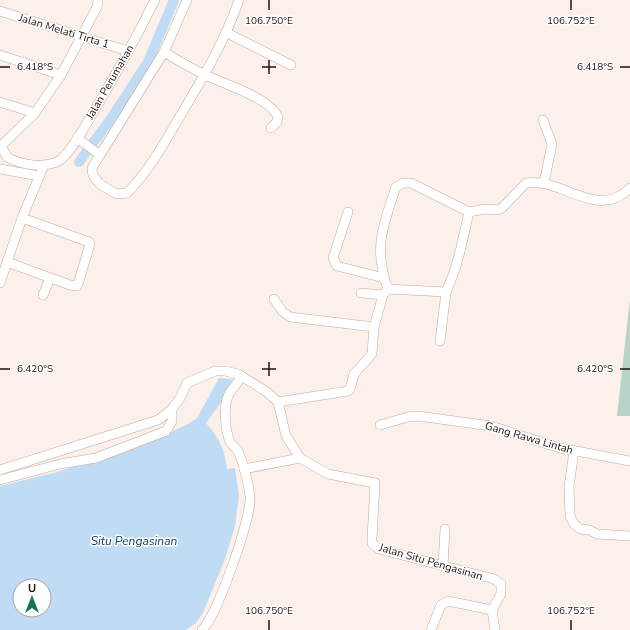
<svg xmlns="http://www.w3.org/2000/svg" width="630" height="630" font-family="'Nunito Sans',sans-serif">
<rect width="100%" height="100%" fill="#fcf0ea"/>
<polygon fill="#b8d4c6" points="630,299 630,416 617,416"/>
<path fill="#c0dcf4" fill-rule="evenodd" d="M219,378L238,380L206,423C220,440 224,447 227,469L235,468L239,496L235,526L225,559L203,613L196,623L186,630H0V486L57,472L150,442L188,424L197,418ZM20,586H44V610H20Z"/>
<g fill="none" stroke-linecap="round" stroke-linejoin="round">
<polyline stroke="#c0dcf4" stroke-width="10" points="79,162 110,120 148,62 174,0"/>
<g stroke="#c4a99a" stroke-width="10">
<g id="minor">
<polyline points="0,11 128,51"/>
<polyline points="227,33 291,65"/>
<path d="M164,52C177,60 191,68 205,75C222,83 273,99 278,118L277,122L271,128"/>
<polyline points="0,55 61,75"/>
<polyline points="0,102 35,113"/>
<polyline points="543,120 552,144 544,183"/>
<path d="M77,138L100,155L92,168C91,181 107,189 117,194L127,193C148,172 164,144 179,118C202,79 224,43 239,0"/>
<path d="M1,146L7,157C20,165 46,169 60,160C71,152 80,134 87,123C111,83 134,42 155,0"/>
<polyline points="1,146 35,113 61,75 97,7 98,0"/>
<polyline points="100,155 164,52 187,0"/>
<polyline points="0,169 39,176"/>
<polyline points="348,212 333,258 337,266 384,278"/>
<polyline points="7,262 70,285 77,286 78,284 90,244 89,242 22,218"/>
<polyline points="0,283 22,218 44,165"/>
<path d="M388,289C373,249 383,225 396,187L403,183H411L469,212"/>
<polyline points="361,293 383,295"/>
<polyline points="43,295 50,278"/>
<polyline points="274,299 282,311 290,317 374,327"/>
<polyline points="440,341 446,292"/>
<path d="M278,402L348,391L350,389L354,374L372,354L374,327L383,295L388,289L446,292C458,267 463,238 469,212L485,209L498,210L503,207L526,183C564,178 597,221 630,188"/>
<polyline points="380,425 408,417 418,416 491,426 560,448 630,461"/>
<polyline points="574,451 569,487 570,516 574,524 580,529 589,530 597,534 630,536"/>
<polyline points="244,469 300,458"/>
<polyline points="0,470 158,420 172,409 180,398 187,383 215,371 225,371 238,374 267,392 278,402 286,436 300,458 328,474 375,483 372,539 372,543 379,549 494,579 501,584 501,594 492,610 495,630"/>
<polyline points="0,480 60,464 96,458 166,431 172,421 172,409"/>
<polyline points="443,566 445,529"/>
<path d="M202,630C217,616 252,517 250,496C248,482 244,464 238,451C236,448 232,445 230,442C225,429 223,406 229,394C233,388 238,382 242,376"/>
<polyline points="431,630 441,605 448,601 492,610"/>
</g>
</g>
<use href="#minor" stroke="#fff" stroke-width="9"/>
</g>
<path fill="none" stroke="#1e140f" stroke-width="1.5" d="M269,0V10M571,0V10M269,60V74M0,67H10M262,67H276M620,67H630M269,362V376M0,369H10M262,369H276M620,369H630M269,620V630M571,620V630"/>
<g text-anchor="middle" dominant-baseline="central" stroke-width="3" stroke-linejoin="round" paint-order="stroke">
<g font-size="11" fill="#1e140f" stroke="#fff">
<text transform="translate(64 31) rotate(17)">Jalan Melati Tirta 1</text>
<text transform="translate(110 82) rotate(-60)">Jalan Perumahan</text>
<text transform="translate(529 438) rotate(16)">Gang Rawa Lintah</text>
<text transform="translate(431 562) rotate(16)">Jalan Situ Pengasinan</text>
</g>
<g font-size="12" font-style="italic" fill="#0c3c5c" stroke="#fff">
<text x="134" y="541">Situ Pengasinan</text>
</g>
</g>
<g font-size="10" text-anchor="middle" fill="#1e140f" stroke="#fff" stroke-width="3" stroke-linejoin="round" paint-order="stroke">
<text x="269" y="24">106.750°E</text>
<text x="571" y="24">106.752°E</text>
<text x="35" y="70">6.418°S</text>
<text x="595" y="70">6.418°S</text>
<text x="35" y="372">6.420°S</text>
<text x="595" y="372">6.420°S</text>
<text x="269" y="614">106.750°E</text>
<text x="571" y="614">106.752°E</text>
</g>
<g transform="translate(32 598)"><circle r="19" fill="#ffffff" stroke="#a5a19f"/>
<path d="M0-3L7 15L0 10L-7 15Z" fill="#15754c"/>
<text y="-6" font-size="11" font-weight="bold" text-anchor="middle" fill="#1e140f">U</text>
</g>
</svg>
